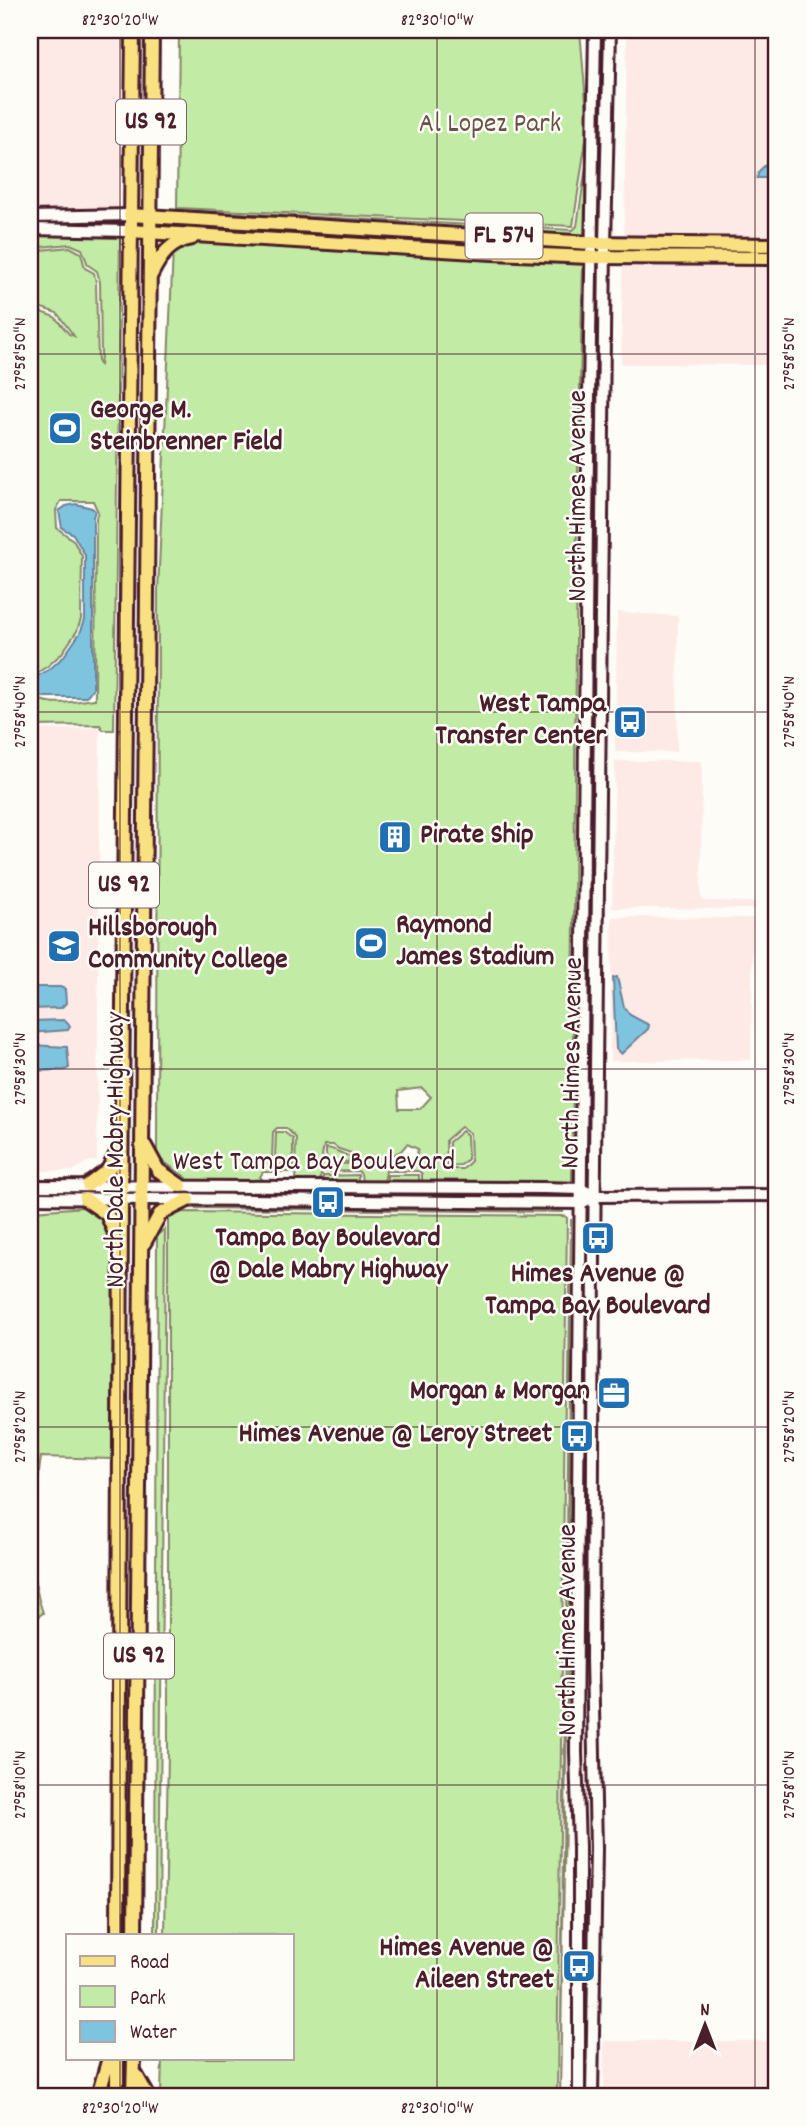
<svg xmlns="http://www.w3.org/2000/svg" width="807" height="2126" font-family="Dekko,sans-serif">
<rect width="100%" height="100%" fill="#fdfcf7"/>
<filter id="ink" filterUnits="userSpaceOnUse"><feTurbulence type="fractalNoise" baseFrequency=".0143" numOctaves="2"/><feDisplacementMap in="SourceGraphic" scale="14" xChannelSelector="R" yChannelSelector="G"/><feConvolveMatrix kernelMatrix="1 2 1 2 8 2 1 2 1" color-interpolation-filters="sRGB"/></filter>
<g filter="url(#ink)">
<g fill="#fdeae6" fill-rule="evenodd">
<polygon points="30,30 124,30 121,210 30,212"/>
<polygon points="627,30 755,30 777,48 777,154 757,178 777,178 777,240 624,239"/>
<polygon points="623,261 777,262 777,365 621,364"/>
<polygon points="617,612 678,616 677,752 615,752"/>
<polygon points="100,728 97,1161 87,1162 73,1171 30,1171 30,730"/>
<polygon points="615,761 702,761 701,898 704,901 755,902 755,909 612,908"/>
<path d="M612,917L753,918L751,1060L610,1061ZM613,978H617L624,1007L630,1015L645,1021L616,1049Z"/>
<rect x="604" y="2041" width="173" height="55"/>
</g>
<g fill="#c2eba6" stroke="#868568" stroke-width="2" fill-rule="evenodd">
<polygon points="179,30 580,30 588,126 573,226 177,208"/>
<polygon points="586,166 584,238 174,212 174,210 573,230 577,226"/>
<polygon points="174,221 584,247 584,252 174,229"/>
<path d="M30,234L120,235L114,730H103L100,725L30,726V693C44,709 75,701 95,699L96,518L98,512L93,501H61L56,510L57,528L73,540L82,556L81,619L77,631L62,653L48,666L30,677V308L55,317L69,334L74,336L57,313L30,304V276L36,275L41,250L70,247L81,253L85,268L94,273L96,282L98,363L100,365L101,355L100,282L97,271L88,265L82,249L70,244L40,247L30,243Z"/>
<path d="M200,241L583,261L577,515L572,1184L422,1182V1174L419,1171H386L384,1182H362L361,1174L358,1171L322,1172L319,1182H296V1175L293,1172H263L260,1177L265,1182H188L187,1178L157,1157L158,591L173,250ZM422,1088L431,1097L420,1109H399L398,1091ZM461,1127L470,1133L471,1161L463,1169H447L446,1140ZM277,1128H286L296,1138L295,1169L279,1170L272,1161L273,1132ZM407,1144L418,1149L414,1165L402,1166L392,1164L391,1156L401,1151ZM324,1145H333L339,1149L351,1153V1164L329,1163L322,1156Z"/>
<polygon points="462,1131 467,1135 468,1159 461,1165 449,1166 449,1142"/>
<polygon points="276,1132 284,1132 293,1139 293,1166 281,1166 275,1160"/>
<path d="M326,1148C334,1148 341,1154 349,1156V1162L330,1160L326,1155Z"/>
<polygon points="358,1175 358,1181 323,1182 323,1176"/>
<rect x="387" y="1175" width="32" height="6"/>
<polygon points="188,1205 543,1207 564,1212 188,1208"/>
<path d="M84,1207L104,1217L113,1239L112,1459L41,1457C34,1509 25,1563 43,1613L30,1622V1276H36L34,1211Z"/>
<polygon points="180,1212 565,1216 567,1218 557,2096 161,2095 162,2058 292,2058 292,1935 165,1935 168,1751 168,1218"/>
<polygon points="571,1219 569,1592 560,2096"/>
<polygon points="165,1229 159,1935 155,1935 157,1235"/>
</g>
<g fill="#7fc4df" stroke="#6a8297" stroke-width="2">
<polygon points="777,154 777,178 757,178 759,171"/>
<path d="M30,247L38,249C39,258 39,267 36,275L30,276Z"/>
<polygon points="76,504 92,508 95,511 93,517 93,688 86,697 43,697 38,696 31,688 32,679 50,669 64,656 80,633 85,620 85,555 73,534 62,528 59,511 66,506"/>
<polygon points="617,977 624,1007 630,1015 649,1025 648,1029 621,1054 616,1049 613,978"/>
<polygon points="30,987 60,987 65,989 66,1003 61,1008 30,1009"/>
<polygon points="64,1020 70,1026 68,1030 30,1033 30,1021"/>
<polygon points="30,1045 67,1047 69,1068 65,1070 30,1071"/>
</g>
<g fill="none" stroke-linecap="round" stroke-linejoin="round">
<g stroke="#4a1f2b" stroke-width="16">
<g id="secondary">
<polyline points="30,217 130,215"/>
<polyline points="30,229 130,231"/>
<polyline points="30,1186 543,1188 581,1189 587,1192"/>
<polyline points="30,1198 581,1203 596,1196 777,1195"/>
<polyline points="579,2096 579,1848 576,1752 579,1376 587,519 595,30"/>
<polyline points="592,2096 596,1848 592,1660 594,1254 605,244 610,30"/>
</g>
</g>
<g stroke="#4a1f2b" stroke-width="18">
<g id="primary">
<polyline points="130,215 591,243 777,245"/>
<polyline points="130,231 492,253 590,257 777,258"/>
<path d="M151,275C161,255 170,242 192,238"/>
<polyline points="145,1146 158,1170 181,1186"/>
<polyline points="88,1185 108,1170 119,1149"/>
<polyline points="85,1199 107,1214 117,1238"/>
<polyline points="144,1243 160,1214 188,1200"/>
<polyline points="118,1935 121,1200 133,30"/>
<polyline points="135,1935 152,30"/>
<polyline points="136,2075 148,2096"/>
<polyline points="98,2096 109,2058"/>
<polyline points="117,2096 117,2058"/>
<polyline points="133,2096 134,2058"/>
</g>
</g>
<use href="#secondary" stroke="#fdfcf7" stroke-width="10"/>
<use href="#primary" stroke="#f9e181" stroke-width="12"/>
</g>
</g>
<path fill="none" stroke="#4a1f2b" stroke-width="2" stroke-opacity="0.45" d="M120,30V1935M437,30V2096M755,30V2096M30,354H777M30,712H777M30,1069H777M30,1427H777M30,1785H777M120,2058V2096"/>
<defs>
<g id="stadium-square" transform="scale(1.75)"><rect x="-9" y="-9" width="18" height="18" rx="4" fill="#1f6fb2" stroke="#fdfcf7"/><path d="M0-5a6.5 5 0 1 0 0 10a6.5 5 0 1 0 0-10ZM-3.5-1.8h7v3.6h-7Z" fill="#fff"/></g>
<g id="bus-square" transform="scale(1.75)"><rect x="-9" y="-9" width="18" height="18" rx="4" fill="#1f6fb2" stroke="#fdfcf7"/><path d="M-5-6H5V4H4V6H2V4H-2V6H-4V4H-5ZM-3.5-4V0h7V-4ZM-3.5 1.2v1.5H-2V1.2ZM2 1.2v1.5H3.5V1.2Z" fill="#fff"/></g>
<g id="building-square" transform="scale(1.75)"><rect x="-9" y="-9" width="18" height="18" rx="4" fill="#1f6fb2" stroke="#fdfcf7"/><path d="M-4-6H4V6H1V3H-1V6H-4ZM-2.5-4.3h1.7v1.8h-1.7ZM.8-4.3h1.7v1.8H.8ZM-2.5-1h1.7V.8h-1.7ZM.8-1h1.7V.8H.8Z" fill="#fff"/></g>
<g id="university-square" transform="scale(1.75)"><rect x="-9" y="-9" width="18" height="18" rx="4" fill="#1f6fb2" stroke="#fdfcf7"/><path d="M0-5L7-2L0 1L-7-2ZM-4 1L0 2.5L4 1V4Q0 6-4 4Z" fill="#fff"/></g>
<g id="office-square" transform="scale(1.75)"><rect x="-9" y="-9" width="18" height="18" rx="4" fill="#1f6fb2" stroke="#fdfcf7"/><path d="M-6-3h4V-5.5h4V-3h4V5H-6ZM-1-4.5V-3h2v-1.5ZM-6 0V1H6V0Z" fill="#fff"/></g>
</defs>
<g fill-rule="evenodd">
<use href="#stadium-square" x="65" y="428"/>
<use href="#bus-square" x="630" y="722"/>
<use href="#building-square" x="395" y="837"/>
<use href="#stadium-square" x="371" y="943"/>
<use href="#university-square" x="64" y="946"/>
<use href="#bus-square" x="328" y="1202"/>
<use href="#bus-square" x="598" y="1238"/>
<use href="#office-square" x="614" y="1393"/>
<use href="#bus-square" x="577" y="1436"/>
<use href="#bus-square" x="579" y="1966"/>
</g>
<g text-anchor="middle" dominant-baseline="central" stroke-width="5" stroke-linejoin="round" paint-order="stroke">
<g fill="#fdfcf7" stroke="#806168" stroke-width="2">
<rect x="116" y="99.5" width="70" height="45" rx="5"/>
<rect x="465.5" y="213.5" width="77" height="45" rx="5"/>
<rect x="89" y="862.5" width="70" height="45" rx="5"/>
<rect x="104" y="1633.5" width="70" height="45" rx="5"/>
</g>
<g font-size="26" font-weight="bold" fill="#4a1f2b">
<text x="151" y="122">US 92</text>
<text x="504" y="236">FL 574</text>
<text x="124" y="885">US 92</text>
<text x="139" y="1656">US 92</text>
</g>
<g font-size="28" fill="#68524a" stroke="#fdfcf7">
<text x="490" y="126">Al Lopez Park</text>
</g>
<g font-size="28" font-weight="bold" fill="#4a1f2b" stroke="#fdfcf7" text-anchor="start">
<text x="90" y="412">George M.<tspan x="90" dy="32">Steinbrenner Field</tspan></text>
<text x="606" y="706" text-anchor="end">West Tampa<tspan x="606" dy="32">Transfer Center</tspan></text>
<text x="420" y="837">Pirate Ship</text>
<text x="396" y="927">Raymond<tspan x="396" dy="32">James Stadium</tspan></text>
<text x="88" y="930">Hillsborough<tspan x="88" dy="32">Community College</tspan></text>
<text x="328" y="1240" text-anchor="middle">Tampa Bay Boulevard<tspan x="328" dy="32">@ Dale Mabry Highway</tspan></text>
<text x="598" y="1276" text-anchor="middle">Himes Avenue @<tspan x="598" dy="32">Tampa Bay Boulevard</tspan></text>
<text x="590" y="1393" text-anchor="end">Morgan &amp; Morgan</text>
<text x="552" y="1436" text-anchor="end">Himes Avenue @ Leroy Street</text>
<text x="554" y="1950" text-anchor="end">Himes Avenue @<tspan x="554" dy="32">Aileen Street</tspan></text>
</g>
<g font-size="28" fill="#4a1f2b" stroke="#fdfcf7">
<text transform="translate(580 496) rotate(-90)">North Himes Avenue</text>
<text transform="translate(574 1063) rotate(-89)">North Himes Avenue</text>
<text transform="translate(118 1150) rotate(-90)">North Dale Mabry Highway</text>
<text x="314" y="1164">West Tampa Bay Boulevard</text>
<text transform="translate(570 1630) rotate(-90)">North Himes Avenue</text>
</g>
</g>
<rect width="807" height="2126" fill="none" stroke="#fdfcf7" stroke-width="77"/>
<rect x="66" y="1934" width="228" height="126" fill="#fdfcf7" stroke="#b5a4a5" stroke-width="2"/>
<rect x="80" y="1956" width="35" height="10" fill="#f9e181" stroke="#b5a4a5" stroke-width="2"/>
<text x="130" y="1968" font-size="21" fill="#4a1f2b">Road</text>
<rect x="80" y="1986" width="35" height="21" fill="#c2eba6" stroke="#b5a4a5" stroke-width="2"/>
<text x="130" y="2004" font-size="21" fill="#4a1f2b">Park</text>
<rect x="80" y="2021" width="35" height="21" fill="#7fc4df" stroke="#b5a4a5" stroke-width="2"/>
<text x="130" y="2038" font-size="21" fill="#4a1f2b">Water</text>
<g transform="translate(705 2025)" stroke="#fdfcf7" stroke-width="5" paint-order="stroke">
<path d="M0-5L12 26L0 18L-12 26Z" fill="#4a1f2b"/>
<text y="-10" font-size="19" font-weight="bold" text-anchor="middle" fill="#4a1f2b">N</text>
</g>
<rect x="38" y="38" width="730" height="2050" fill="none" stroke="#4a1f2b" stroke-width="2.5"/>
<g font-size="18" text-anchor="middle" fill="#4a1f2b">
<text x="120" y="25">82°30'20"W</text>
<text x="437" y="25">82°30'10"W</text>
<text transform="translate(19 354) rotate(-90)" y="6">27°58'50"N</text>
<text transform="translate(788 354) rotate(-90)" y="6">27°58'50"N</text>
<text transform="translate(19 712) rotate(-90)" y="6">27°58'40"N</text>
<text transform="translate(788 712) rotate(-90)" y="6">27°58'40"N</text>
<text transform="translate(19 1069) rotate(-90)" y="6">27°58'30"N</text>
<text transform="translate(788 1069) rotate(-90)" y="6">27°58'30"N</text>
<text transform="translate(19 1427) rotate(-90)" y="6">27°58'20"N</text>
<text transform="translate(788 1427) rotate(-90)" y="6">27°58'20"N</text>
<text transform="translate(19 1785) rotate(-90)" y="6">27°58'10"N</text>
<text transform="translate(788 1785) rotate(-90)" y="6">27°58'10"N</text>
<text x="120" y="2113">82°30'20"W</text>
<text x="437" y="2113">82°30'10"W</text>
</g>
</svg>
